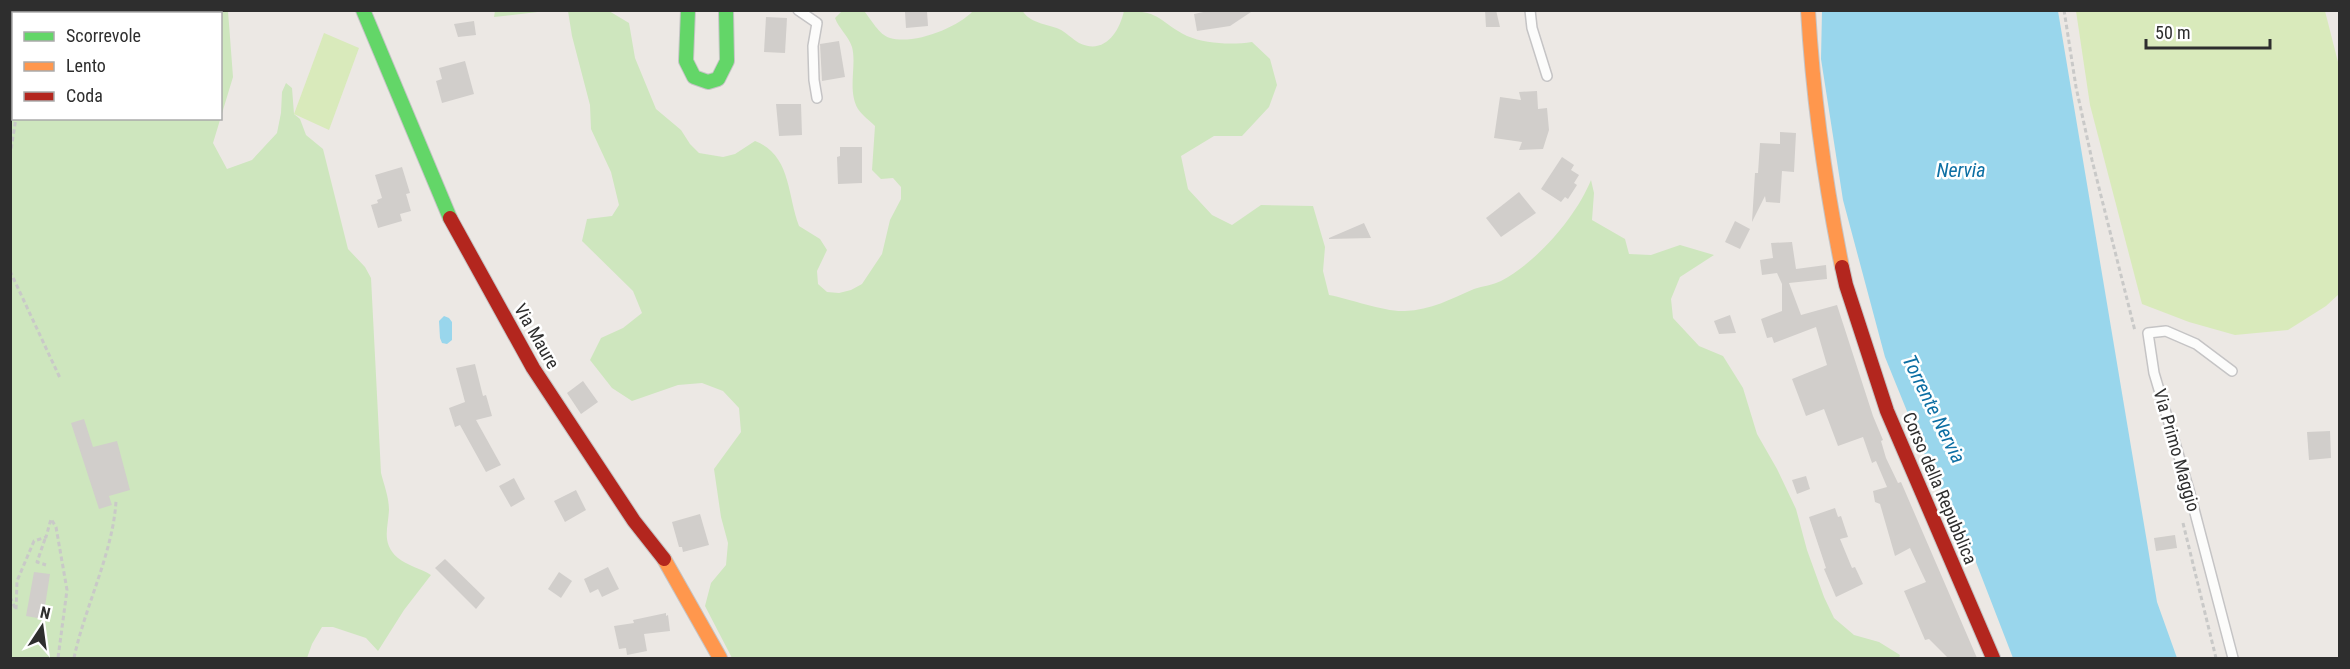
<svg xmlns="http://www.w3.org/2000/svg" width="2350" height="669" font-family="'Roboto Condensed',sans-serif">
<rect width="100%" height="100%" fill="#ece8e4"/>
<g fill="#cee6be" fill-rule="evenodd">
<path d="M1022,10C1029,23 1047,24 1059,29C1066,32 1072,39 1079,43C1104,55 1119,33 1124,11C1161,10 1159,22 1187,36C1206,44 1232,45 1252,42L1270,59L1277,85L1269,107L1242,136H1214L1181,156L1188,189L1212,215L1232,225L1261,205L1313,206L1325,247L1323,271L1329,295C1351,299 1384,312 1405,311C1431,310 1451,299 1474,289C1483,286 1493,285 1501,281C1537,262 1576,217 1591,180L1594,193L1592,220L1625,239L1629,254L1651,255L1680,245L1714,255L1680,277L1671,299L1673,318L1699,346L1723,356L1743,388L1757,434L1777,469L1796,509L1807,550L1824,597L1834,618L1854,635L1879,642L1900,655L1899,658H732L705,606L711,583L726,565L728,543L721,517L714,469L741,432L739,408L723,391L702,383L678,385L632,401L612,388L590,360L601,338L623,328L642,313L633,291L582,241L587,219L612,216L619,205L611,172L591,129L590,105L572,36L568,11H609L629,23L635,58L656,109L681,130L690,144L699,153L723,157L735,154L755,141C791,155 787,194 799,226L820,239L827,250L817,271L818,284L827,292L839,293L851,290L862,284L882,254L890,220L901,199V187L893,178L881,179L872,170L875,126C870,121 862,115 858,109C847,90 857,66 852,47C848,35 839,29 835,18L842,11H864C871,19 879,35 890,38C914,45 957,28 973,11Z"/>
<path d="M10,11H228L233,77L213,143L227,169L252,160L277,133L281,113L282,92L286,83L292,88L294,114L300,119L306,135L323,149L348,249L365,267L371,278L381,473C384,485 389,497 389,510C388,529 381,543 398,558C408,566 420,568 431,575L404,610L378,651L366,638L333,627H322L312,644L307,658H11ZM14,14H220V118H14Z"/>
<polygon points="495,11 495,10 546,11 494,17"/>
</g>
<g fill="#d9eabb">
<polygon points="2076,11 2325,11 2339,66 2339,294 2326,306 2288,330 2235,335 2189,322 2142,304 2090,105"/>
<polygon points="324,33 359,48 329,130 294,114"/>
</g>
<g fill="#99d6ec">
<polygon points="1822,11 2058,11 2157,602 2177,658 2013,658 1972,552 1926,458 1885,357 1843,200 1821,59"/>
<polygon points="444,316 449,318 452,322 452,340 447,344 442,343 440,338 439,321"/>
</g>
<g fill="#d1cecb">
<polygon points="1213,10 1254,10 1230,26 1197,31 1194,14"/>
<polygon points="1485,10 1496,10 1500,27 1486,27"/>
<polygon points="927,11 928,26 906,28 905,12"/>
<polygon points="766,17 787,18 785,53 764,52"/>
<polygon points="474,21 476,35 458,37 454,24"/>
<polygon points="839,41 845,77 822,81 820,44"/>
<polygon points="465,61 474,94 442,103 436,81 442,79 439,68"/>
<polygon points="1537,91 1538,109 1547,108 1549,130 1543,149 1519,150 1522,142 1494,138 1500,97 1521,100 1519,92"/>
<polygon points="776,104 801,104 802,135 779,136"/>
<polygon points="1780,132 1796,133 1794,172 1782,171 1780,203 1766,202 1765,196 1752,222 1755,173 1758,173 1760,143 1780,144"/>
<polygon points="840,147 862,147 862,183 838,184 837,157 840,156"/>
<polygon points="1562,157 1574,165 1571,170 1579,175 1574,183 1577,185 1568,199 1565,197 1561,202 1541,189"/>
<polygon points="402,167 410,193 406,194 411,211 400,214 402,221 378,228 371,205 378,203 377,200 382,198 375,175"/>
<polygon points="1519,192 1536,213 1501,237 1486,218"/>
<polygon points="1735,221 1750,229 1740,249 1725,242"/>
<polygon points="1364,223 1371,238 1329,239 1329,238"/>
<polygon points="1792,242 1796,269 1826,265 1827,279 1789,283 1801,315 1837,305 1873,416 1883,440 1881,441 1886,458 1898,483 1901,482 1977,658 1948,658 1929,639 1925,640 1904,591 1926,582 1910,548 1895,556 1880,504 1875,502 1873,491 1887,487 1876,461 1872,463 1863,437 1838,446 1824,409 1806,416 1792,379 1827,365 1816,327 1774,343 1772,337 1767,338 1761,319 1782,311 1782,284 1777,273 1762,275 1760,260 1773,258 1771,243"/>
<polygon points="1730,315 1736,333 1719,334 1714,321"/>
<polygon points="475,364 483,396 486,395 492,416 476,420 501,465 486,472 460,425 455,427 449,408 465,402 456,368"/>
<polygon points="583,381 598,402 581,414 567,393"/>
<polygon points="84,419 93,447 117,441 130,490 109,496 112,505 99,509 71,423"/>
<polygon points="2330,431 2331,458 2309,460 2307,432"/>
<polygon points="1806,476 1810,489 1797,494 1792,480"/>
<polygon points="514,478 525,499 511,507 499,486"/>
<polygon points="576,490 586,510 565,522 554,501"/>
<polygon points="1835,508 1838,517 1841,516 1848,537 1840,539 1852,568 1855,567 1863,584 1836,597 1824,569 1826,568 1809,517"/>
<polygon points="700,514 709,545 683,552 682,547 679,547 672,522"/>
<polygon points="2175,535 2177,548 2156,551 2154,538"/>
<polygon points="445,559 485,598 476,609 435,568"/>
<polygon points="608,567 619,589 602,597 598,589 590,593 584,579"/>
<polygon points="34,572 50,574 43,619 26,616"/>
<polygon points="559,572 572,581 561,598 548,589"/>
<polygon points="666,613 666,616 668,615 670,631 644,634 647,651 627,655 626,648 619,649 614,626 634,623 633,620"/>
</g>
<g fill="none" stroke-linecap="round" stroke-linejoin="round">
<g stroke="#c5c4c5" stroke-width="12">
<g id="lane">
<polyline points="798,10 817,23 813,46 814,80 817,98"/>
<polyline points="1530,10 1532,28 1547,76"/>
<polyline points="2232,371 2196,344 2166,331 2148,333 2154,373 2189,490 2233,658"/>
</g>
</g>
<g stroke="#c5c4c5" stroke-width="16">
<g id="fast">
<polyline points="363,10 450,218"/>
<polyline points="688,10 686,61 694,77 708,82 718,79 727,61 726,10"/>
</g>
</g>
<g stroke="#c5c4c5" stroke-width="16">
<g id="slow">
<path d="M1808,10C1813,96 1825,183 1842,267"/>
<polyline points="664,559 720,658"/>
</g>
</g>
<g stroke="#c5c4c5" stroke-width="16">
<g id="jam">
<polyline points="450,218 533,368 634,521 664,559"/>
<polyline points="1842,267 1846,285 1887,411 1993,658"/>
</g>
</g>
<g stroke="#c9c9c8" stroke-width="3" stroke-dasharray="4.5 3" stroke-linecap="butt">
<polyline points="2064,10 2076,87 2092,160 2135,331"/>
<polyline points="31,14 32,10"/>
<polyline points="10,156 16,118"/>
<polyline points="10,271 60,378"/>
<polyline points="2183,523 2216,658"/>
<polyline points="45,539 37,562 46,565"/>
<polyline points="10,597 16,610 17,581 34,541 46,537 51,519 56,527 67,590 58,658"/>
<path d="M74,658C85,606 113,553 116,501"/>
</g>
<use href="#lane" stroke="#fcfcfb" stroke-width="9"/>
<use href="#fast" stroke="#63d668" stroke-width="14"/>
<use href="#slow" stroke="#ff974d" stroke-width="14"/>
<use href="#jam" stroke="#b3261e" stroke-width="14"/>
</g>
<g text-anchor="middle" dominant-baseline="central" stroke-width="5" stroke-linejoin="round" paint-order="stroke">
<g font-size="18" fill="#2e2e2e" stroke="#fff">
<text transform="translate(537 336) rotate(60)">Via Maure</text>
<text transform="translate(2177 450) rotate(74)">Via Primo Maggio</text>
<text transform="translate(1940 488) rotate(67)">Corso della Repubblica</text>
</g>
<g font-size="20" font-style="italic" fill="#0d6fa3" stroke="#fff">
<text x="1961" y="170">Nervia</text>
<text transform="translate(1934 409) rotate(64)">Torrente Nervia</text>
</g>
</g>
<rect width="2350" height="669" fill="none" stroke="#2e2e2e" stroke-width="24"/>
<rect x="12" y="12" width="210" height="108" fill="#ffffff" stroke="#ababab" stroke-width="1.5"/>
<rect x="24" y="32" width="30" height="9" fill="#63d668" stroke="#ababab" stroke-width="1.5"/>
<text x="66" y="42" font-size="18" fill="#2e2e2e">Scorrevole</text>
<rect x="24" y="62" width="30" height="9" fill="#ff974d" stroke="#ababab" stroke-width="1.5"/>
<text x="66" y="72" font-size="18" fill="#2e2e2e">Lento</text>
<rect x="24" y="92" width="30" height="9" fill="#b3261e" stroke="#ababab" stroke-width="1.5"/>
<text x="66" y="102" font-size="18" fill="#2e2e2e">Coda</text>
<g transform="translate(42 627) rotate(13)" stroke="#ffffff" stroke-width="4.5" paint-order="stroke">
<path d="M0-4.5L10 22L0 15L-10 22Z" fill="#2e2e2e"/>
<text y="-9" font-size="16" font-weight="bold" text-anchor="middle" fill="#2e2e2e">N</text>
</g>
<path d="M2146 39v9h124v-9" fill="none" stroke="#2e2e2e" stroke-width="3"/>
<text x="2155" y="39" font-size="18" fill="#2e2e2e" stroke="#ffffff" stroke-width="4.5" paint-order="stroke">50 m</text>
</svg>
